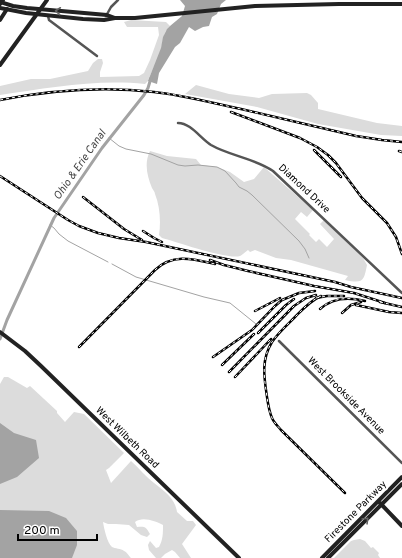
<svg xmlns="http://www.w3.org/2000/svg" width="402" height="558" font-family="Overpass,sans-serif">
<rect width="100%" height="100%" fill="#fff"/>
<g fill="#dcdcdc">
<path d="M131,20L166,22L170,26C162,34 164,39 161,49C158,60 152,70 148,81L145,84C96,79 48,88 0,95V86L31,79H50L88,71L93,63L98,59H102L103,63L100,72V77L139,76L144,73L150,60L159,35L158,27H127L124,22Z"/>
<polygon points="196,85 229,94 259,98 272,94 307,93 311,95 318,103 318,109 377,123 402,126 402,136 381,135 318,124 257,107 185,94"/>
<path d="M150,151L167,156L196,159L201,165L217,167L230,172L244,182L254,179L264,167L313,210L307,217L301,212L295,219L310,234L309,235L316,242L319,239L327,247L334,239L320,224L324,220L363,258L367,265C364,281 363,284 345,280L348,276L291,260L276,258L255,250L250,252L248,250C245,252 242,255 240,256C228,260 177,242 162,238L159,235C161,222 160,206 155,194C155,192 153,190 152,188C147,176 144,163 150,151Z"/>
<path d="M4,377H8L27,388L30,386L57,411V413L65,422L74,412L84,414L124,453L109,468L106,470L111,483L131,461C139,468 146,477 154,483C165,492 175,498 177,512L187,521H193L196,525L182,544L191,558H180L175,552L172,550L165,554L161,558H156L149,550L148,545L150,541L156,548L159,547C163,540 163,533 163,525C156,521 142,516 135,522L137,527C145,526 146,527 150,534L147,537L141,535L129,525L116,524H108L103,522C104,528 107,543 112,547C115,549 121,548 124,551C127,552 129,556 131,558H0V384Z"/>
<polygon points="360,539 365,541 371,548 373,547 379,553 378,555 380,558 334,558 351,541 354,540"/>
</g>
<g fill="#a3a3a3">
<polygon points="180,0 226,0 221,4 217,14 212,17 209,26 203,27 195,31 189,27 180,43 175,47 159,73 157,84 148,81 161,48 163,37 167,29 170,26 182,16 185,6"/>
<polygon points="0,423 14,433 36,440 39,458 17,477 0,484"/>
<polygon points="0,510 49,511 66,518 77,531 77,545 72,558 0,558"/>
</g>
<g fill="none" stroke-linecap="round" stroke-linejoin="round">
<g stroke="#a3a3a3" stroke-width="1">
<polyline points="109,138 119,146 126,149 151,154 178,165 185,166 198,165 217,167 225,171 236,183 239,187 247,191 252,195 299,241 305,249 309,258"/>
<polyline points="50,225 54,228 59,234 68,241 108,262"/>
<polyline points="112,264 136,277 204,297 230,303 256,324"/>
</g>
<polyline stroke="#a3a3a3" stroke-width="3" points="0,339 7,320 54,218 102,148 144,95 148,88 151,78"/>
<g stroke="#555" stroke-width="2.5">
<polyline points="48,16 49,20 97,56"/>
<polyline points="106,16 111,7 118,0"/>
<path d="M178,123C191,123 200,138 211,145C230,156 254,158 273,171L402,293"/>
<polyline points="279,341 402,463"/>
</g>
<g stroke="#222" stroke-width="4">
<polyline points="0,2 13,6 27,8 107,15 115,18"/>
<polyline points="0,8 26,13 83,19 104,20 115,18 135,18 255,6 339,4 402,4"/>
<polyline points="0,20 7,9"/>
<polyline points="0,65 47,0"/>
<polyline points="0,332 25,351 41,366 239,558"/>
<polyline points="380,503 402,526"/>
<polyline points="322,558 402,477"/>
<polyline points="328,558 402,484"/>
</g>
<g stroke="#000" stroke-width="2.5">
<g id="rail">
<path d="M0,100C52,90 102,86 154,92C183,95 212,103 241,109C279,118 318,127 356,136L382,140L402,142"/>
<polyline points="231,112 300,138 317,147 328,155 336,163 362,198 387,223 396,237 402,254"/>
<polyline points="314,150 341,177"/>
<polyline points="399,151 402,152"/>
<polyline points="0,176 68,220 79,226 98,233 119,238 146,242 335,282 351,287 402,298"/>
<polyline points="83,197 124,229 142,240"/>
<polyline points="143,231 154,238 162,242"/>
<polyline points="210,260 224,265 248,271 314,286 354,293 385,303"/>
<path d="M321,296C310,301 303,309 295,317C287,325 278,333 272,342C261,360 264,377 267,397C268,404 269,411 272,418C274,423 278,426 281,430L345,493"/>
<polyline points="316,298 327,296 344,296"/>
<polyline points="380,302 402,307"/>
<polyline points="356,305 389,312 402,313"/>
<path d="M320,309C333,297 349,297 365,301"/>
<polyline points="255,311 280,298"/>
<polyline points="342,313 351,305 361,302"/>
<polyline points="258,333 286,305 294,299"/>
<path d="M79,347L155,270C173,253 193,259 215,264"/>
<polyline points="213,357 252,330 275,306 282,300 299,293 315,291"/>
<polyline points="222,365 254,334"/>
<polyline points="229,372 294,306 306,298 316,295"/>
<polyline points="235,377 271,339"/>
</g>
</g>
<use href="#rail" stroke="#fff" stroke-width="1" stroke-dasharray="3" stroke-linecap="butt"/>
<polyline stroke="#222" stroke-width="4" points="0,4 3,0"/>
</g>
<defs><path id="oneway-chevron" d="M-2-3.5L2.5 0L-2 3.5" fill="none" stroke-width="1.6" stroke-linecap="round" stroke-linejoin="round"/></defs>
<g stroke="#646464">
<use href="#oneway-chevron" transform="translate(58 11) rotate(-174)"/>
<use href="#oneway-chevron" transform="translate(366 520) rotate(-45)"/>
</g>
<g text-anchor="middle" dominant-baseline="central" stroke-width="3.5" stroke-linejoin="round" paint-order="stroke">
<g font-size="10" fill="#000" stroke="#fff">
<text transform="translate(304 189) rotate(43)">Diamond Drive</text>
<text transform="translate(346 396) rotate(45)">West Brookside Avenue</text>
<text transform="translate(127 438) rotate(44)">West Wilbeth Road</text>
<text transform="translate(356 512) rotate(-45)">Firestone Parkway</text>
</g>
<g font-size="11" font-style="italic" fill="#444" stroke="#fff">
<text transform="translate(80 165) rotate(-55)">Ohio &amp; Erie Canal</text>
</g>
</g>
<path d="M18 534v6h79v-6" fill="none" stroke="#000000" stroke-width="2"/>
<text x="24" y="534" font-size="12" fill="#000000" stroke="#ffffff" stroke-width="3" paint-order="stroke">200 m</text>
</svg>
